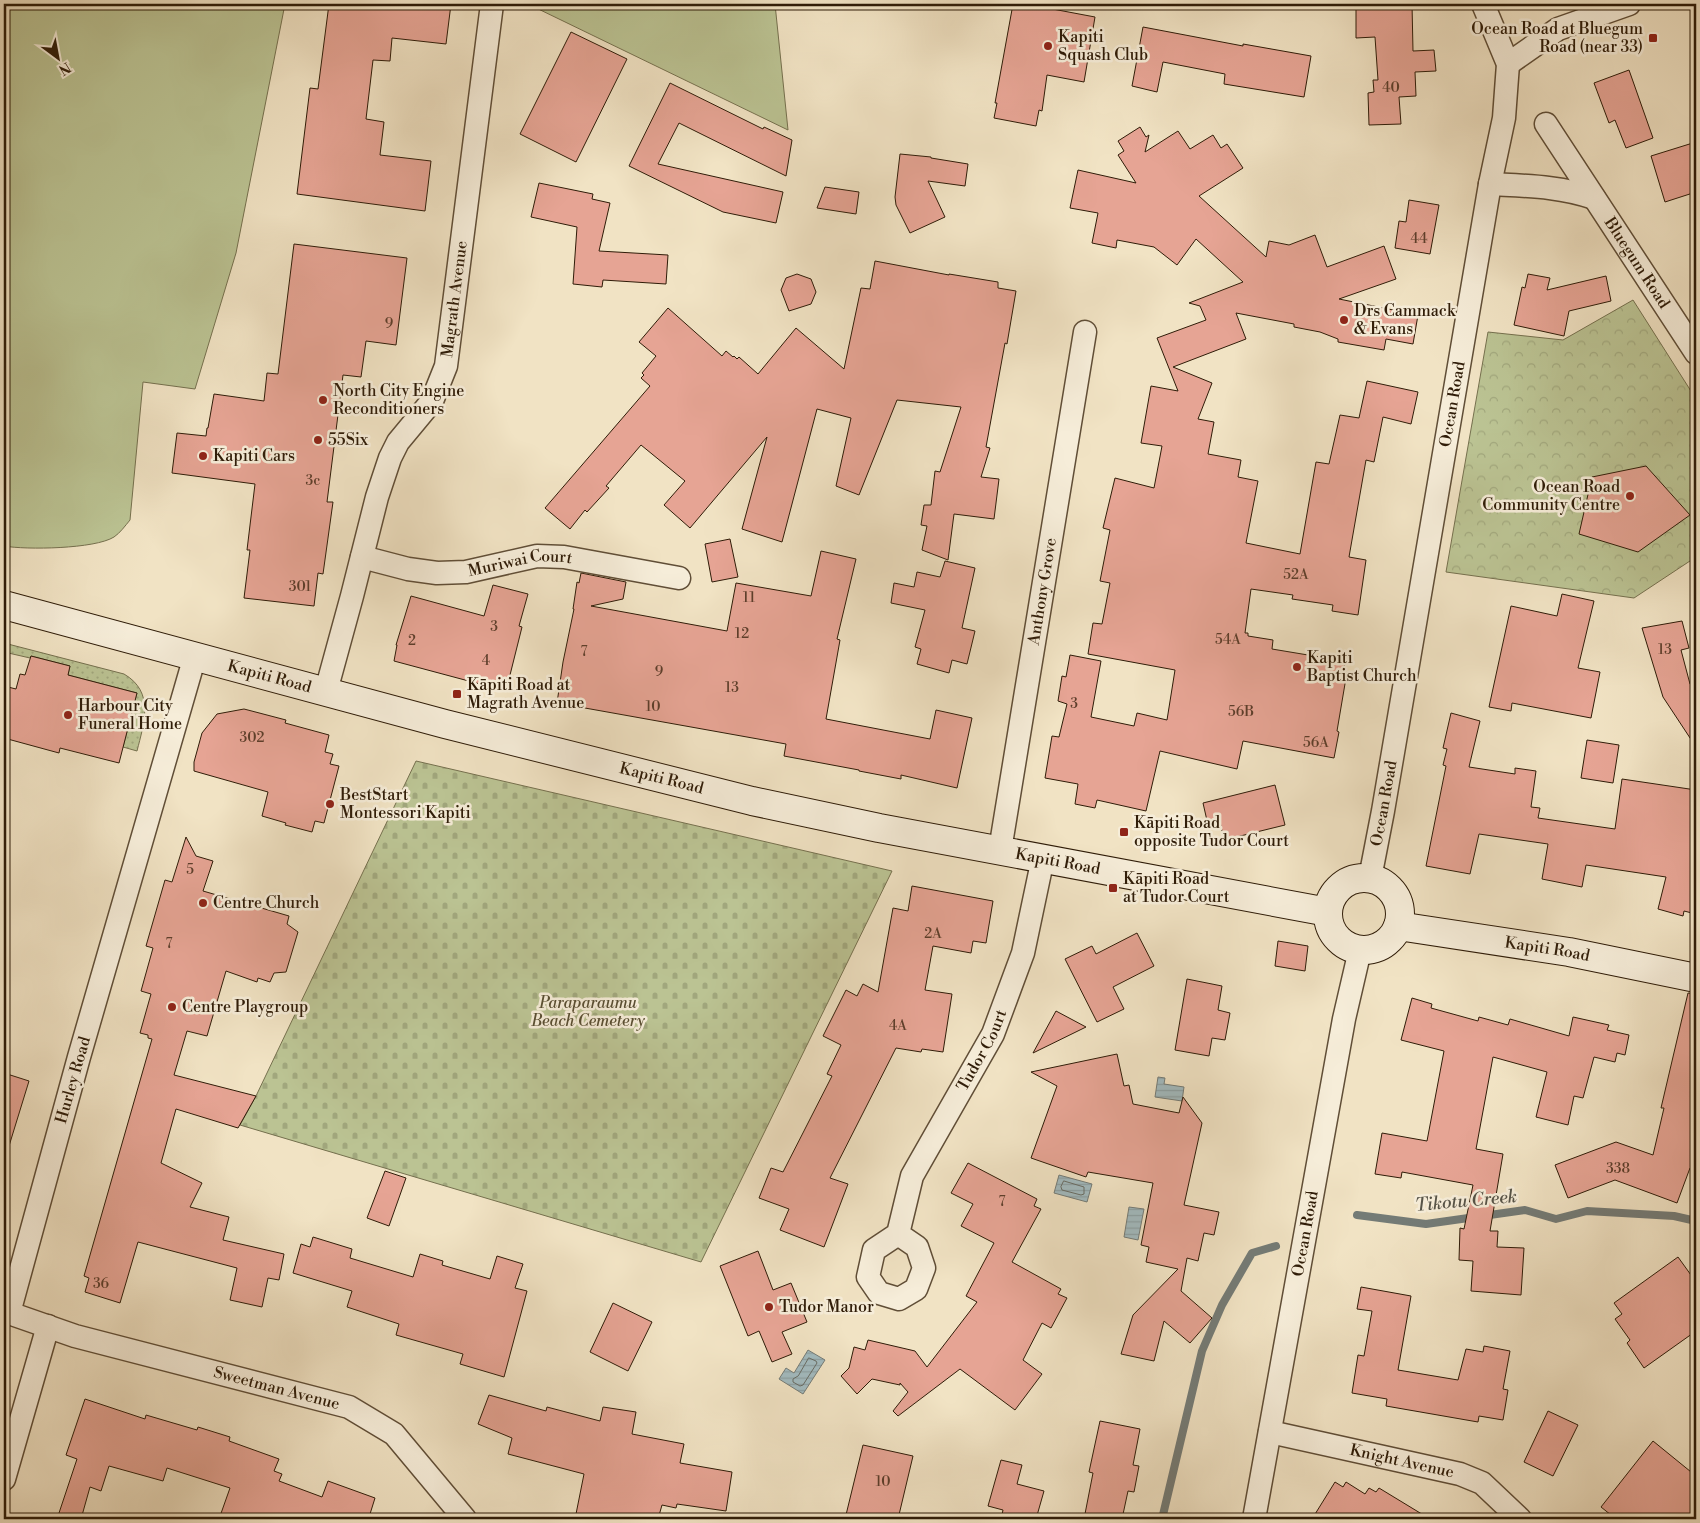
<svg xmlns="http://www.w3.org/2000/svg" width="1700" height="1523" font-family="'Libre Bodoni',serif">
<defs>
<pattern id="cemetery-stones" width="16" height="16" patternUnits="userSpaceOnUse" patternTransform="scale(1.25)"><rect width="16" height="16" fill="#bbc393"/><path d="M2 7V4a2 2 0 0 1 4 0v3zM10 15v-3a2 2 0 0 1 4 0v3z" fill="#a1a77d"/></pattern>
<pattern id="park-crowns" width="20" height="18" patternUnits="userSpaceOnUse" patternTransform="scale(1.25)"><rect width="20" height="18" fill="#bbc393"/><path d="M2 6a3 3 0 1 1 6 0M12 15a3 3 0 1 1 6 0" fill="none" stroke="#a1a77d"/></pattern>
<pattern id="garden-dots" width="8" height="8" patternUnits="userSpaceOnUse" patternTransform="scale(1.25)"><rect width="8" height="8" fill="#bbc393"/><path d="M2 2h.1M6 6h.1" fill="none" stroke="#a1a77d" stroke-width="1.8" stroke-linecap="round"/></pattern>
<pattern id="water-rules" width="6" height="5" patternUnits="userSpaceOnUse" patternTransform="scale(1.25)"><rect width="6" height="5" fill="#a2bbc0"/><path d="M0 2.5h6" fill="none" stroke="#8ca0a4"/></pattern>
</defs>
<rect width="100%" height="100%" fill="#f1e3c4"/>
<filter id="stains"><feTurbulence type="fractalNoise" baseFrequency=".004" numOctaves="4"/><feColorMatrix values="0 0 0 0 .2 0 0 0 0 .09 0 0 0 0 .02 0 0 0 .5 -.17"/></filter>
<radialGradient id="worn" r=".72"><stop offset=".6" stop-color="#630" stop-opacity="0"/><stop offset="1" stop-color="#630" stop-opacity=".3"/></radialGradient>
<g fill="#bbc393" stroke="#75704e">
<path d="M4,4H285L236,253L195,389L143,382L130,520C125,526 120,533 114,537C95,549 26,550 4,546Z"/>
<polygon points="528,4 775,4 788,130"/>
</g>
<polygon fill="url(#cemetery-stones)" stroke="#75704e" points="416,761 892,871 701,1262 240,1125 256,1096"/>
<polygon fill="url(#park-crowns)" stroke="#75704e" points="1633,300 1696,399 1696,557 1634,598 1446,572 1488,332 1563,340"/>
<path fill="url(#garden-dots)" stroke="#75704e" d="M4,643L124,674C155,692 144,723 137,751L123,747L137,693L68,675L70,666L31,656L30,658L4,652Z"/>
<g fill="url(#water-rules)" stroke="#747b76">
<polygon points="1158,1077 1165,1078 1164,1084 1184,1087 1182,1101 1155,1097"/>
<polygon points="1059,1175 1092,1184 1087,1202 1054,1193"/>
<polygon points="1129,1207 1144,1209 1138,1240 1124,1237"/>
<polygon points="808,1350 825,1360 803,1394 779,1379 786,1368 794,1373"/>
</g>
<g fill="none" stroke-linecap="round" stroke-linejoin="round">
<g stroke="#686c64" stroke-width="1">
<polygon points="1064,1181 1084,1187 1084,1194 1081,1195 1062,1190 1061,1187"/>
<polygon points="809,1358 816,1361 817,1363 803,1385 800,1386 793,1382 793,1379 798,1376"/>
</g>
<g stroke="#747b76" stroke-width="8">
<polyline points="1357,1215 1426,1224 1525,1210 1556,1219 1587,1211 1674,1216 1696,1221"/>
<polyline points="1162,1519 1202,1351 1222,1305 1252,1253 1276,1246"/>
</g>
</g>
<g fill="#e6a494" stroke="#2f1c08">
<polygon points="329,4 451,4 446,44 392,38 390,61 373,60 366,119 384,122 380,155 431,161 425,211 297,194 310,88 318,89"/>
<polygon points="1013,4 1026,4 1095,17 1084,82 1047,75 1042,111 1039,110 1036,126 994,118 997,103 995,103"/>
<polygon points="1362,4 1412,4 1413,51 1434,50 1436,71 1415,72 1416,96 1399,97 1401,124 1369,125 1368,93 1374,92 1373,80 1378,80 1375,37 1356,38 1356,9 1362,9"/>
<polygon points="1143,27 1243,46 1243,44 1311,56 1304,97 1224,84 1225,74 1163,62 1157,92 1132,86"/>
<polygon points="571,32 627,59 576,162 520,134"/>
<polygon points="1629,70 1653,138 1626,148 1615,120 1609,123 1594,83"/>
<polygon points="670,83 763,129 764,127 792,140 786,176 679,123 658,164 783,192 776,223 723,212 629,166"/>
<polygon points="1140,127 1146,137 1149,135 1145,152 1178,131 1190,149 1213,135 1221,148 1227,144 1243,168 1199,196 1266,257 1269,241 1289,245 1315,235 1327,267 1384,246 1396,279 1339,299 1418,315 1413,344 1386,339 1384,350 1338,342 1338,339 1320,332 1294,327 1294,324 1236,313 1246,339 1173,367 1212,383 1198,419 1214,422 1208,454 1241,460 1238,477 1258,481 1246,543 1300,554 1316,462 1329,464 1340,415 1359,418 1367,381 1418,392 1411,424 1383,417 1374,462 1366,460 1349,557 1366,560 1358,615 1332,611 1333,605 1292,599 1293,595 1251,589 1245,633 1248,633 1248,636 1273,640 1272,649 1332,659 1332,661 1345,663 1343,671 1347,672 1337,731 1339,732 1334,758 1243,741 1237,769 1160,751 1146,811 1097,800 1095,808 1075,804 1078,784 1045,778 1052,736 1059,737 1067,704 1058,701 1062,676 1066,677 1070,655 1101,661 1091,717 1134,726 1137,713 1167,720 1175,670 1088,654 1093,623 1102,624 1110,583 1100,581 1110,530 1103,528 1115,478 1154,488 1162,446 1141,443 1151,386 1178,391 1157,338 1206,320 1200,306 1189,303 1243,282 1196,239 1177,265 1154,247 1117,240 1116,248 1092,243 1098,213 1070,208 1078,170 1136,183 1118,155 1124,151 1118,141"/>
<polygon points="1696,142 1696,192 1665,202 1651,156"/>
<polygon points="900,154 931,157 931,158 968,164 965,186 928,181 945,217 910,233 896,205 895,197"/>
<polygon points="539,183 593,194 592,199 610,203 599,251 668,255 666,284 603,280 602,287 573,284 577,227 531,217"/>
<polygon points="825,187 859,192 856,214 817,208"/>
<polygon points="1409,200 1439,205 1430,254 1395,248 1399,221 1406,222"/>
<polygon points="294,244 407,258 396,345 366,341 361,377 343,375 327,502 333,502 323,574 318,573 314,606 244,598 250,550 247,550 255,484 172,473 177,433 206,436 207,428 208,428 214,394 264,401 267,373 278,374"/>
<polygon points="875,261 949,275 949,274 998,282 998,288 1016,291 1007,344 1005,343 986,447 990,448 981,477 999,479 994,519 954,514 948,560 922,550 927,526 921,525 924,505 931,505 935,471 940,472 961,407 897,400 859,495 836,486 851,418 817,409 782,542 742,529 767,437 690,528 664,505 685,481 641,445 606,486 609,488 587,512 585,510 570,529 545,508 650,386 641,378 644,375 642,373 656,356 639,342 668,308 722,356 726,351 733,357 734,356 737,359 739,357 758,374 796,328 844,369 861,288 870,289"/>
<polygon points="797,274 811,279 816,292 811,304 789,311 781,290 786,278"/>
<polygon points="1528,274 1550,278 1547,290 1606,276 1611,301 1569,311 1564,336 1514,325 1522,287 1525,288"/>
<polygon points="1646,466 1690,515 1638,552 1579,534 1592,477"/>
<polygon points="730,539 738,577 712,582 705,544"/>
<polygon points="821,551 856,559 837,639 840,640 826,719 930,739 936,710 972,718 957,788 901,775 901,779 859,771 859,770 784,756 786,744 557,703 563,662 574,609 573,609 577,582 579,583 581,573 626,582 623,599 591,606 727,631 736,583 811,596"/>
<polygon points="945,561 975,568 962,628 975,631 967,664 952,660 949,673 917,664 921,649 915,647 925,610 891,603 894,583 914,587 917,572 940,577"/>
<polygon points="493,585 528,594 519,626 522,627 506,691 394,661 397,645 396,645 411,596 484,616"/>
<polygon points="1562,594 1594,601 1578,668 1600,672 1591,718 1512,703 1511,711 1489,707 1511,606 1557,616"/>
<polygon points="1682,621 1689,648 1681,650 1690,684 1696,691 1696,747 1663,697 1642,628"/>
<polygon points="31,656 70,666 68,675 137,693 119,763 60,748 59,753 4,738 4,686 16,689 20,674 25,675"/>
<polygon points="244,709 286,720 285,723 329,735 325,752 333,754 330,764 339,766 324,823 315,821 312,832 285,825 286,823 262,816 268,792 194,771 194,762 202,733 217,714"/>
<polygon points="1451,713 1480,721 1469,767 1515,774 1515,768 1536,771 1531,807 1540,808 1538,818 1615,829 1622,779 1696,790 1696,914 1684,911 1683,916 1658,909 1666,877 1586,865 1582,887 1542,879 1548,844 1479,834 1470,874 1426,866 1446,766 1443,765 1447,749 1443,748"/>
<polygon points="1587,740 1619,745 1613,783 1581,778"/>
<polygon points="1275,785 1285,825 1224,840 1220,822 1208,825 1203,803"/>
<polygon points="186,837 196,856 213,861 203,891 289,916 287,924 298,932 286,972 274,973 270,982 258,978 257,982 226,971 207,1036 187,1031 174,1075 256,1096 238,1128 176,1109 161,1163 202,1183 190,1207 229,1217 223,1240 284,1254 279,1280 268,1278 262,1307 230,1300 237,1268 138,1242 120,1303 85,1292 89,1278 84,1276 152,1039 148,1038 148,1035 140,1033 151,994 141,991 153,948 146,946 165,880 172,882"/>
<polygon points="912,886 993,901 986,943 973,941 971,953 933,946 925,990 952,994 943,1052 922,1049 921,1052 896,1048 830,1178 848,1184 824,1247 780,1230 789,1209 759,1198 771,1168 783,1172 832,1076 827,1074 841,1045 823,1036 846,990 857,996 863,984 878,992 893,908 908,911"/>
<polygon points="1137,933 1154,966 1113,987 1124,1009 1097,1022 1065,959 1092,946 1096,954"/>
<polygon points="1278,941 1308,946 1305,971 1275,966"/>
<polygon points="1187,979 1222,986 1218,1010 1230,1013 1225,1040 1212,1038 1209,1056 1175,1050"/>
<polygon points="1688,993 1696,994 1696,1170 1690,1168 1677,1203 1615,1180 1568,1198 1555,1165 1616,1142 1653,1155 1664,1108 1661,1108"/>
<polygon points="1412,998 1432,1004 1431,1008 1478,1021 1479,1017 1508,1025 1510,1019 1569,1036 1573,1017 1609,1025 1607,1030 1629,1035 1625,1055 1617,1053 1615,1062 1594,1057 1583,1098 1574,1096 1568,1125 1536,1117 1547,1072 1493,1057 1476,1149 1503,1154 1490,1231 1498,1231 1497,1247 1524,1248 1521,1295 1471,1291 1473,1261 1459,1260 1460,1228 1464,1229 1473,1185 1402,1172 1401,1178 1375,1174 1382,1133 1427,1141 1444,1051 1401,1040"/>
<polygon points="1056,1011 1086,1027 1033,1053"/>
<polygon points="1117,1054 1124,1086 1129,1085 1133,1104 1179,1113 1183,1097 1202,1123 1184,1205 1219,1212 1214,1235 1204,1233 1198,1261 1187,1258 1181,1291 1212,1318 1190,1343 1164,1321 1154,1361 1121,1354 1133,1315 1178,1269 1146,1262 1149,1247 1141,1245 1153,1183 1088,1172 1086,1177 1031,1158 1057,1086 1031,1072"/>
<polygon points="4,1073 29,1081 9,1146 4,1145"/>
<polygon points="968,1163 1037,1199 1034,1206 1041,1209 1012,1262 1061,1289 1058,1294 1067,1298 1051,1328 1042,1323 1023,1360 1042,1374 1015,1410 960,1369 898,1416 893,1411 908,1392 900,1383 900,1385 872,1379 857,1394 841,1376 849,1368 854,1347 865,1350 868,1340 915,1351 927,1367 977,1302 966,1296 994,1243 961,1226 973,1204 951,1193"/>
<polygon points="385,1171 406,1178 389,1226 367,1218"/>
<polygon points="313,1237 352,1249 350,1258 413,1277 420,1254 443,1261 442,1265 490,1279 497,1256 523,1264 515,1288 527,1291 504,1377 460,1364 463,1354 396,1335 399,1324 347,1307 352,1291 293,1273 301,1244 310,1247"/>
<polygon points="758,1251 773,1290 791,1283 807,1322 782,1332 792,1354 772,1362 759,1331 748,1336 720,1266"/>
<polygon points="1678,1257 1696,1282 1696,1331 1644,1368 1627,1343 1630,1340 1615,1319 1622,1314 1614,1303"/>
<polygon points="1361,1287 1411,1296 1398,1370 1458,1380 1466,1349 1483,1352 1484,1346 1510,1351 1503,1389 1508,1390 1503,1420 1479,1416 1478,1422 1386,1406 1387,1399 1352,1393 1358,1355 1364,1356 1372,1311 1357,1309"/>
<polygon points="613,1303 652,1322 628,1371 590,1352"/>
<polygon points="489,1395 546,1411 547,1407 600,1421 603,1407 636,1412 632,1434 684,1444 680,1463 732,1472 726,1511 677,1504 676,1508 662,1505 658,1519 575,1519 584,1474 508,1454 512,1438 478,1424"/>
<polygon points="85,1399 145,1419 146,1415 197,1430 198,1427 230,1437 229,1441 279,1459 274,1471 282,1474 279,1481 322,1497 328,1481 375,1498 370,1514 377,1516 377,1519 219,1519 230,1488 167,1468 163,1481 109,1466 101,1491 90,1487 81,1519 57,1519 77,1459 66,1455"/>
<polygon points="1548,1411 1578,1425 1553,1476 1524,1462"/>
<polygon points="1100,1421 1140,1429 1133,1465 1139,1466 1134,1492 1128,1491 1122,1519 1084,1519 1093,1473 1089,1472"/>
<polygon points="1653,1441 1696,1476 1696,1519 1616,1519 1601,1507"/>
<polygon points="863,1445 913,1456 898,1519 845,1519"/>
<polygon points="1001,1460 1022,1465 1017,1484 1044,1491 1036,1519 1001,1519 1003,1510 988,1506"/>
<polygon points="1335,1482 1343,1487 1346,1482 1365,1494 1369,1488 1376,1492 1379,1488 1430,1519 1312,1519"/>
</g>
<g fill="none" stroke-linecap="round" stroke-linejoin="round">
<g stroke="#604e37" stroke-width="25">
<g id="street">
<polyline points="1508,64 1558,29 1629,4"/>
<path id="s1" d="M1546,124L1696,353"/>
<path d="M1490,184C1526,186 1560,186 1594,198"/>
<path id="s2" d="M362,557L408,569L437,573L466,572L537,556L564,557L679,578"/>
<path id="s3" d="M195,656L79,1057L9,1313L75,1336L349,1407L394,1434L465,1519"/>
<path id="s4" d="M326,691L352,596L377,497L390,458L398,442L432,401L446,366L492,4"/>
<path id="s5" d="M1000,850L1085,332"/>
<path id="s6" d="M1370,878L1383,811L1490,184L1504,118L1508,64L1483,4"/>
<path id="s7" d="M898,1234L874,1250L868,1277L879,1293L899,1299L916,1289L924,1268L917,1247L898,1234L912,1176L993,1034L1023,953L1043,858"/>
<path id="s8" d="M1270,1432L1460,1474L1482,1483L1520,1519"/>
<polyline points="4,1479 48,1326"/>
<path id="s9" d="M1254,1519L1344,1019L1360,950"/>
</g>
</g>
<g stroke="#2f1c08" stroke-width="30">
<g id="secondary">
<path id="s10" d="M4,605L445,724L752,801L879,828L1328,912"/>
<circle cx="1364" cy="914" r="36"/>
<path id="s11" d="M1398,926L1569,952L1696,978"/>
</g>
</g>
<use href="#street" stroke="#f6edd9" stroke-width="22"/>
<use href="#secondary" stroke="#f6edd9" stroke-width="28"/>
</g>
<g fill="#8f2418" stroke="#f6edd9" stroke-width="2">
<rect x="1648" y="33" width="10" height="10" rx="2.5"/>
<circle cx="1048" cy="46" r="5"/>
<circle cx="1344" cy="320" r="5"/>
<circle cx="323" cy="400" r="5"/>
<circle cx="318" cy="440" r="5"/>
<circle cx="203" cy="456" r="5"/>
<circle cx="1630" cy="496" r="5"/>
<circle cx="1297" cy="667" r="5"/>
<rect x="452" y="689" width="10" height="10" rx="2.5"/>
<circle cx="68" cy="715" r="5"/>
<circle cx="330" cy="804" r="5"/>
<rect x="1119" y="827" width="10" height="10" rx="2.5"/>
<rect x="1108" y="883" width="10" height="10" rx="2.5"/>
<circle cx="203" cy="903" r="5"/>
<circle cx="172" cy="1007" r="5"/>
<circle cx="769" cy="1307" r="5"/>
</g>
<g text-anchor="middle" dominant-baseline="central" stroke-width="5" stroke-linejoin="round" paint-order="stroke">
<g font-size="14" fill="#5d3e2b">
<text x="1391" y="88">40</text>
<text x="1419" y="239">44</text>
<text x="389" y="324">9</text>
<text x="313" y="481">3c</text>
<text x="1296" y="575">52A</text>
<text x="300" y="587">301</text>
<text x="749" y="598">11</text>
<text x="494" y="627">3</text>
<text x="742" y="634">12</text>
<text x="1228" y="640">54A</text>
<text x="412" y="641">2</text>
<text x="1665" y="650">13</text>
<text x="584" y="652">7</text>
<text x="486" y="661">4</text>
<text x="659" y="672">9</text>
<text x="732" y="688">13</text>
<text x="1074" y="704">3</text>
<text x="653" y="707">10</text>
<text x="1241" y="712">56B</text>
<text x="252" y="738">302</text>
<text x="1316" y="743">56A</text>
<text x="190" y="870">5</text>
<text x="933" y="934">2A</text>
<text x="169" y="944">7</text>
<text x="898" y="1026">4A</text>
<text x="1618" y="1169">338</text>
<text x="1002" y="1202">7</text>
<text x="101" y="1284">36</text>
<text x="883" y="1482">10</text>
</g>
<g font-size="16" fill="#2f1c08" stroke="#f6edd9" text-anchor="start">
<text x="1643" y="29" text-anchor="end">Ocean Road at Bluegum<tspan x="1643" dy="18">Road (near 33)</tspan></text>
<text x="1058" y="37">Kapiti<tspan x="1058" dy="18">Squash Club</tspan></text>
<text x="1354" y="311">Drs Cammack<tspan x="1354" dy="18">&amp; Evans</tspan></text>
<text x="333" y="391">North City Engine<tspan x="333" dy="18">Reconditioners</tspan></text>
<text x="328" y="440">55Six</text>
<text x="213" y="456">Kapiti Cars</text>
<text x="1620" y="487" text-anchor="end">Ocean Road<tspan x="1620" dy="18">Community Centre</tspan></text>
<text x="1307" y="658">Kapiti<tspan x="1307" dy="18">Baptist Church</tspan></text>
<text x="467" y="685">Kāpiti Road at<tspan x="467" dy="18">Magrath Avenue</tspan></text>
<text x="78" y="706">Harbour City<tspan x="78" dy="18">Funeral Home</tspan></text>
<text x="340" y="795">BestStart<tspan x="340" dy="18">Montessori Kapiti</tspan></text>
<text x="1134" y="823">Kāpiti Road<tspan x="1134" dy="18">opposite Tudor Court</tspan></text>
<text x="1123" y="879">Kāpiti Road<tspan x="1123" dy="18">at Tudor Court</tspan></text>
<text x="213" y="903">Centre Church</text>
<text x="182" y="1007">Centre Playgroup</text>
<text x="779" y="1307">Tudor Manor</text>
</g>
<g font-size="16" fill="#2f1c08" stroke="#f6edd9">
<text stroke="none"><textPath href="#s1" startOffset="166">Bluegum Road</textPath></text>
<text stroke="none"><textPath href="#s4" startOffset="418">Magrath Avenue</textPath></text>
<text stroke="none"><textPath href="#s6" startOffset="481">Ocean Road</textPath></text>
<text stroke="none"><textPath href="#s2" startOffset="161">Muriwai Court</textPath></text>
<text stroke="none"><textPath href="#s5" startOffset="262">Anthony Grove</textPath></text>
<text stroke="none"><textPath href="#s10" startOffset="275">Kapiti Road</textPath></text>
<text stroke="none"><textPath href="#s10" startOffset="680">Kapiti Road</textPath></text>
<text stroke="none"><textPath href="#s6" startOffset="76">Ocean Road</textPath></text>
<text stroke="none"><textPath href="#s10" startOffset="1085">Kapiti Road</textPath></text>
<text stroke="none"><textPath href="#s11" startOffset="151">Kapiti Road</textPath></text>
<text stroke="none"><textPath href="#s7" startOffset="388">Tudor Court</textPath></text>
<text transform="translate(73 1080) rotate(-74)">Hurley Road</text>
<text stroke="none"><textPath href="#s9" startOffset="290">Ocean Road</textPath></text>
<text stroke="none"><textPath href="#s3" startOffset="961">Sweetman Avenue</textPath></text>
<text stroke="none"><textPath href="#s8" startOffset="135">Knight Avenue</textPath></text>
</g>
<g font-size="16" font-style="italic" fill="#594e32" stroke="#f6edd9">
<text x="588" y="1003">Paraparaumu<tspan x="588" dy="18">Beach Cemetery</tspan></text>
</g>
<g font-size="18" font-style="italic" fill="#575448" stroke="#f6edd9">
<text transform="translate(1466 1201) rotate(-5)">Tikotu Creek</text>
</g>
</g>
<rect width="1700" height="1523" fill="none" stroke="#f1e3c4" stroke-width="20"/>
<rect x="5" y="5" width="1690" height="1513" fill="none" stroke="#2f1c08" stroke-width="2.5"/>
<rect x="10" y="10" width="1680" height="1503" fill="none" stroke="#2f1c08"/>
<g transform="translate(58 58) rotate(148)" stroke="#f6edd9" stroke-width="4" paint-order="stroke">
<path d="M0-4L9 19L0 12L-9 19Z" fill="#2f1c08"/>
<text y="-8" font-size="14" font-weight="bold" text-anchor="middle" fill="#2f1c08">N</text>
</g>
<rect width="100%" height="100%" filter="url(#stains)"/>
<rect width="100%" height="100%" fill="url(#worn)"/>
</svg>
